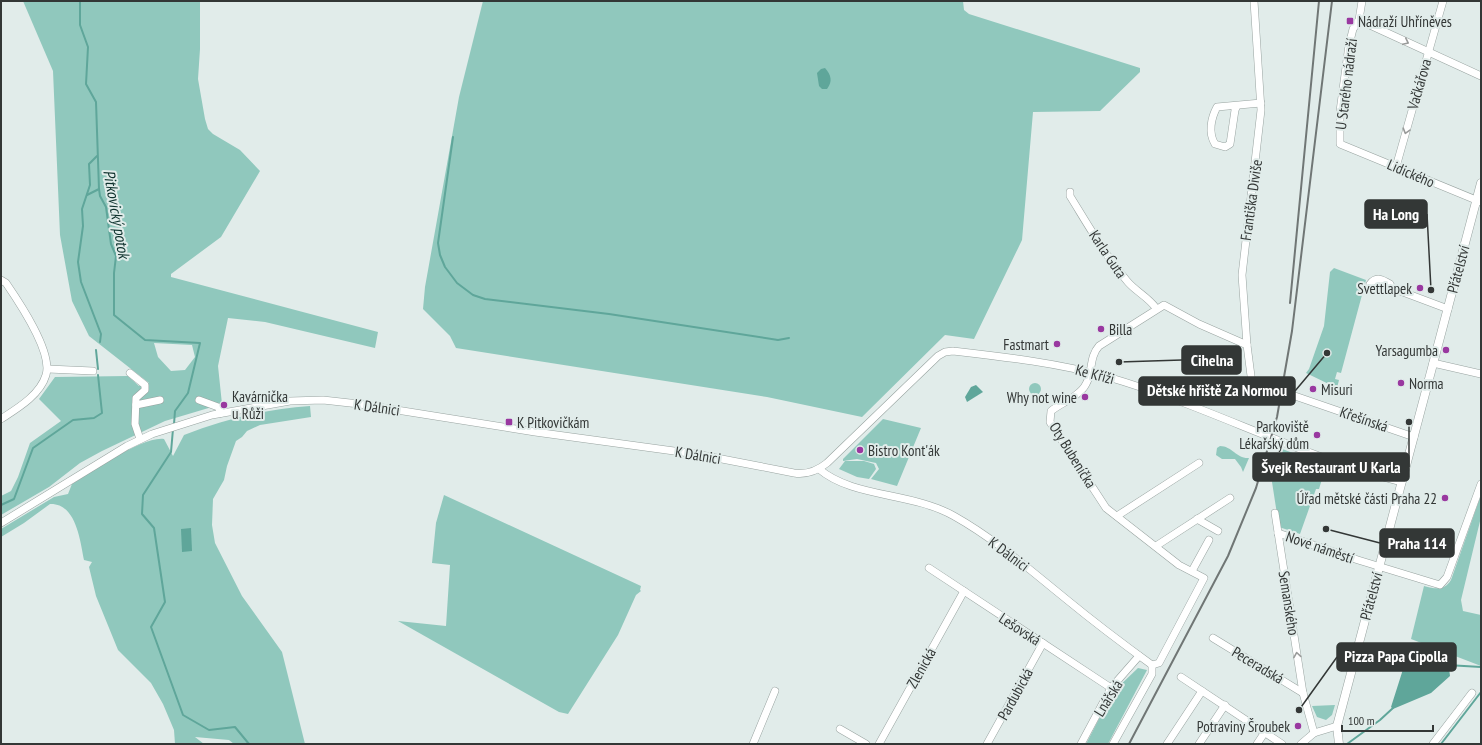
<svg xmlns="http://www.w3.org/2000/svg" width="1482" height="745" font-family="'PT Sans Narrow',sans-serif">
<rect width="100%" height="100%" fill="#e1ecea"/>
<g fill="#90c8bd" fill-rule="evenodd">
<path d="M23,1H200V49L198,79L205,119L208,129L213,134L240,150L260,171L221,237L171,274V277L378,332L375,348L265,322L228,318L218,366L222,404L165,421L102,451L80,463L49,487L1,515V496L11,491L18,477L30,443L61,421L39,399L55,377L128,376L139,386L149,383L89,336L72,301L60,235L53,71ZM154,343L192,345L195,357L185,370L171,371L158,357Z"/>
<polygon points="483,1 963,1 964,10 969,14 1140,68 1140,72 1100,111 1033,112 1022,240 974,339 945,335 862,417 767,397 456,348 450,336 423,309 425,287 459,97"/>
<polygon points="1334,268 1366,280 1341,373 1337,372 1335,379 1339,380 1337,388 1306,373 1309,369 1324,326 1330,272"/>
<circle cx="1035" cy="389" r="6"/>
<path d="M310,406L311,417L260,425L247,431L242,437L236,441L227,466L224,480L213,499L212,525L215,543L242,596L282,652L305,744H234L229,740L195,737L204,744H175L174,730L163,704L151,683L118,650L96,596L89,567L92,562L84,560C80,540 76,503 50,504L24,523L1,537V529L54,497L68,494L72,484C92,472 142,436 164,439L173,456L184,435C226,419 265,409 310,406Z"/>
<polygon points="883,419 921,428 897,486 871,479 879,469 876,463 857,459 843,461 843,459"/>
<path d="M1220,446C1232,446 1237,459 1249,458L1243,472L1241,467L1235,459H1222L1216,455L1217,448Z"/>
<polygon points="1280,448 1326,466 1319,489 1316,489 1300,534 1279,527 1272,482"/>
<polygon points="845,461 864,461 874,464 876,469 869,479 857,477 839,469"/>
<polygon points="444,495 641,586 640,590 641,591 636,595 618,635 568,714 559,712 398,621 446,626 450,565 432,563 436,523"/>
<path d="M1481,495V517L1461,600L1463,611L1481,615V666L1411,639L1424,586C1436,589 1444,591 1451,580Z"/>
<polygon points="1138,668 1147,670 1108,744 1086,744 1113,692"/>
<polygon points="1335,705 1332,715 1326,720 1317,717 1312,706"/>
</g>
<g fill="#5fa69a">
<path d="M825,68C831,75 833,81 827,89H822L819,86L817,73L821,69Z"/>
<polygon points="976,385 983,392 967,402 965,397 971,387"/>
<polygon points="191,528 192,551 182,552 181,529"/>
<path d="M1420,645C1438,654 1448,654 1450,676L1431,693L1393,709L1391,707L1405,663Z"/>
</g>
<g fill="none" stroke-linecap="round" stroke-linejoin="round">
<g stroke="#5fa69a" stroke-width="2">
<polyline points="80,1 80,25 88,47 86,84 96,102 99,189 100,196 106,207 111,244 116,256 114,273 114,315 145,340 200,343 188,393 175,411 174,424"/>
<polyline points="453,137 438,243 440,255 445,267 457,283 473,295 485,299 609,314 778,340 789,338"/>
<polyline points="97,156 89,164 90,185 82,209 83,226 78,262 81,282 101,334 100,342"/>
<polyline points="87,195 99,189"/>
<polyline points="96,350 98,369"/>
<polyline points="173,429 171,452 143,495 142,514 154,528 165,602 151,627 183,715 209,730 235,727 249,744"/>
<polyline points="1,505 14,499 33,448 73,420 94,418 102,413 98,375"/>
<polyline points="1447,665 1481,667"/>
<polyline points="1347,744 1380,720 1393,708"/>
<polyline points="1441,744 1481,692"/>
</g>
<g stroke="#98a3a0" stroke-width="8">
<g id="minor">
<polyline points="1254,1 1261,110 1242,275 1247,345 1254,399"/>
<polyline points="1362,1 1359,20 1353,29 1349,45 1340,111 1340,144 1481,202"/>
<polyline points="1359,20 1481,76"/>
<path d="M1237,106L1235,110L1230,144L1225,147L1215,144C1208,133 1211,118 1217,107L1261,103"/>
<polyline points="1396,167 1443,1"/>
<path d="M1070,192V196C1088,225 1105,255 1127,281C1135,291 1147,296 1156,308"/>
<path d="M1,280L6,283C19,302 53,352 46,375C40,395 18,408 1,419"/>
<path d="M1370,284C1376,276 1382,279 1390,284L1392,288L1448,309"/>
<polyline points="1433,363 1481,374"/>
<polyline points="48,369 93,371"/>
<polyline points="130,373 145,385 145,390 136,398 135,424 140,439"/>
<polyline points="1292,395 1414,437"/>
<polyline points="199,400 218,407 221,413"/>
<polyline points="136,405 160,400"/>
<path d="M819,469C853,498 912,492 954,516C995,539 1030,570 1066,599C1094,622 1123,644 1152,665"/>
<polyline points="1275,513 1303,693 1314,733"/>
<polyline points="1117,516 1199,463"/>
<polyline points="1197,519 1218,531"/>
<path d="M1,523L127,446L152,434L212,415L290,401L323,400L359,404L535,432L696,454L794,473C807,475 817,471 827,463L938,356L945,352L953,351C1005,357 1058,363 1108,377C1208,406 1301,457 1402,482"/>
<polyline points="1278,533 1358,560 1440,585 1447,577 1481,484"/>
<polyline points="1156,546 1230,498"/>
<polyline points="929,568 1111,688"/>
<polyline points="1192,571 1209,540"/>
<polyline points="1213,638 1303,693"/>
<path d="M1152,665L1159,663L1204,578L1179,565L1106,508L1050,422L1051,411C1061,403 1080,396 1086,384C1093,372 1089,357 1099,346L1164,305L1199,324L1247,345"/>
<polyline points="1181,677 1282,744"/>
<polyline points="840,729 866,744"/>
<polyline points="753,744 775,691"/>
<polyline points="879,744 964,591"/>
<polyline points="987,744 1043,643"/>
<polyline points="1081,744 1111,688 1139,656"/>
<polyline points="1113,744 1152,674 1152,665"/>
<polyline points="1167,744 1202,691"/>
<polyline points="1199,744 1225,705"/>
<polyline points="1257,744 1265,732"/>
<polyline points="1301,744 1314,733 1337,726"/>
<polyline points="1433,744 1472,693"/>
</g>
</g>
<g stroke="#98a3a0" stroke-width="9">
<polyline id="major" points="1339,744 1337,726 1481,183"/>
</g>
<use href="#minor" stroke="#fff" stroke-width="7"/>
<use href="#major" stroke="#fff" stroke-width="8"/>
<g stroke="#707675" stroke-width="2">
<polyline points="1290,303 1319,1"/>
<polyline points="1129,744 1228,556 1256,488 1277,417 1292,331 1332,1"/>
</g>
</g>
<defs><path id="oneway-chevron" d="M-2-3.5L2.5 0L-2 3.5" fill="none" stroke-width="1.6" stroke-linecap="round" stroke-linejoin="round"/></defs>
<g stroke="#999b9a">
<use href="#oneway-chevron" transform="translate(1406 42) rotate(25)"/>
<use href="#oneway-chevron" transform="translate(1406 131) rotate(106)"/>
<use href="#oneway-chevron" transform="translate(1297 655) rotate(-99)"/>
</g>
<g fill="#9938a0" stroke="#e1ecea" stroke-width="1.5">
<rect x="1346" y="17" width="8" height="8" rx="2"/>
<circle cx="1420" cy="288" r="4"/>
<circle cx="1101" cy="329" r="4"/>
<circle cx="1057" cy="344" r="4"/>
<circle cx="1446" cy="350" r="4"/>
<circle cx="1401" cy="383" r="4"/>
<circle cx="1313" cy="389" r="4"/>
<circle cx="1085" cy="397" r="4"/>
<circle cx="224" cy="405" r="4"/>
<rect x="505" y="418" width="8" height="8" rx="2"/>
<circle cx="1317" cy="435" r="4"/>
<circle cx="860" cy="450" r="4"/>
<circle cx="1445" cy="498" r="4"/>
<circle cx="1298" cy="726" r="4"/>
</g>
<g text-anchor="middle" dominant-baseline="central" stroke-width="4" stroke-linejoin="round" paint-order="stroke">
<g font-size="15" fill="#333736" stroke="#e1ecea" text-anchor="start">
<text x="1358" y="21">Nádraží Uhříněves</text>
<text x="1412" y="288" text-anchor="end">Svettlapek</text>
<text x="1109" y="329">Billa</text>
<text x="1049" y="344" text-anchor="end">Fastmart</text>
<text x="1438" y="350" text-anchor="end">Yarsagumba</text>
<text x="1409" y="383">Norma</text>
<text x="1321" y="389">Misuri</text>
<text x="232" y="396">Kavárnička<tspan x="232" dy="17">u Růži</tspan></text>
<text x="1077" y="397" text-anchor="end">Why not wine</text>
<text x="517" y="422">K Pitkovičkám</text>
<text x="1309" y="426" text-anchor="end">Parkoviště<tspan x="1309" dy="17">Lékařský dům</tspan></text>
<text x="868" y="450">Bistro Kont'ák</text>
<text x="1437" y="498" text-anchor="end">Úřad mětské části Praha 22</text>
<text x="1290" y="726" text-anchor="end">Potraviny Šroubek</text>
</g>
<g font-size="15" fill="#333736" stroke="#e1ecea">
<text transform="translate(1346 84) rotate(-83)">U Starého nádraží</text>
<text transform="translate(1419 84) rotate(-74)">Vačkářova</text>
<text transform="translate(1411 173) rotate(23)">Lidického</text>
<text transform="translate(1251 200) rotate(-82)">Františka Diviše</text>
<text transform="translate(1108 254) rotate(56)">Karla Guta</text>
<text transform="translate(1458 269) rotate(-75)">Přátelství</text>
<text transform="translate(1095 374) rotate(15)">Ke Kříži</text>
<text transform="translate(377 407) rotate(8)">K Dálnici</text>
<text transform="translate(1364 419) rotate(19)">Křešínská</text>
<text transform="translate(698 455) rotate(9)">K Dálnici</text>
<text transform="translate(1073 455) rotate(58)">Oty Bubeníčka</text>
<text transform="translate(1320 547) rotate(19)">Nové náměstí</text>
<text transform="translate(1009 554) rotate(37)">K Dálnici</text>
<text transform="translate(1371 596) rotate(-75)">Přátelství</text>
<text transform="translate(1289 603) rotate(81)">Semanského</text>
<text transform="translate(1020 629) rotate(33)">Lešovská</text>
<text transform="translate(1258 665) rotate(31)">Peceradská</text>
<text transform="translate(921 668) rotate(-61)">Zlenická</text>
<text transform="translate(1015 694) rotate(-61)">Pardubická</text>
<text transform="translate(1108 698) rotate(-58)">Lnářská</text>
</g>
<g font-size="16" font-style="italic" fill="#0d312c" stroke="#e1ecea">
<text transform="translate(117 214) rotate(80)">Pitkovický potok</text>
</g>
</g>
<path fill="none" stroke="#333736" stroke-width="1.5" d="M1431 290L1427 214M1119 362L1182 360M1327 353L1295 391M1409 422L1409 467M1326 529L1380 543M1299 710L1337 657"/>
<g fill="#333736" stroke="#e1ecea" stroke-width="1.5">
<circle cx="1431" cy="290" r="4"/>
<circle cx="1119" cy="362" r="4"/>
<circle cx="1327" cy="353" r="4"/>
<circle cx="1409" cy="422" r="4"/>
<circle cx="1326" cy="529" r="4"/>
<circle cx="1299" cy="710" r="4"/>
</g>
<g fill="#333736" stroke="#333736" stroke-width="1.5">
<rect x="1365" y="200" width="62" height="28" rx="4"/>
<rect x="1182" y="346" width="59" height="28" rx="4"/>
<rect x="1139" y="377" width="156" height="28" rx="4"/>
<rect x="1253" y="453" width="156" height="28" rx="4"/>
<rect x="1380" y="529" width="74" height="28" rx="4"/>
<rect x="1337" y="643" width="119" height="28" rx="4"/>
</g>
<g font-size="16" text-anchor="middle" font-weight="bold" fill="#fff">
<text x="1396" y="220">Ha Long</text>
<text x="1212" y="366">Cihelna</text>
<text x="1217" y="396">Dětské hřiště Za Normou</text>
<text x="1331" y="473">Švejk Restaurant U Karla</text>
<text x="1417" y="549">Praha 114</text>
<text x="1396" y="662">Pizza Papa Cipolla</text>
</g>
<rect width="1482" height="745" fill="none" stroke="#333736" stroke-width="4"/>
<path d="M1342 725v6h91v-6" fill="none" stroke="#333736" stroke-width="2"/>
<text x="1348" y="725" font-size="12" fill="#333736" stroke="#e1ecea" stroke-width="3" paint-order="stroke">100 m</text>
</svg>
